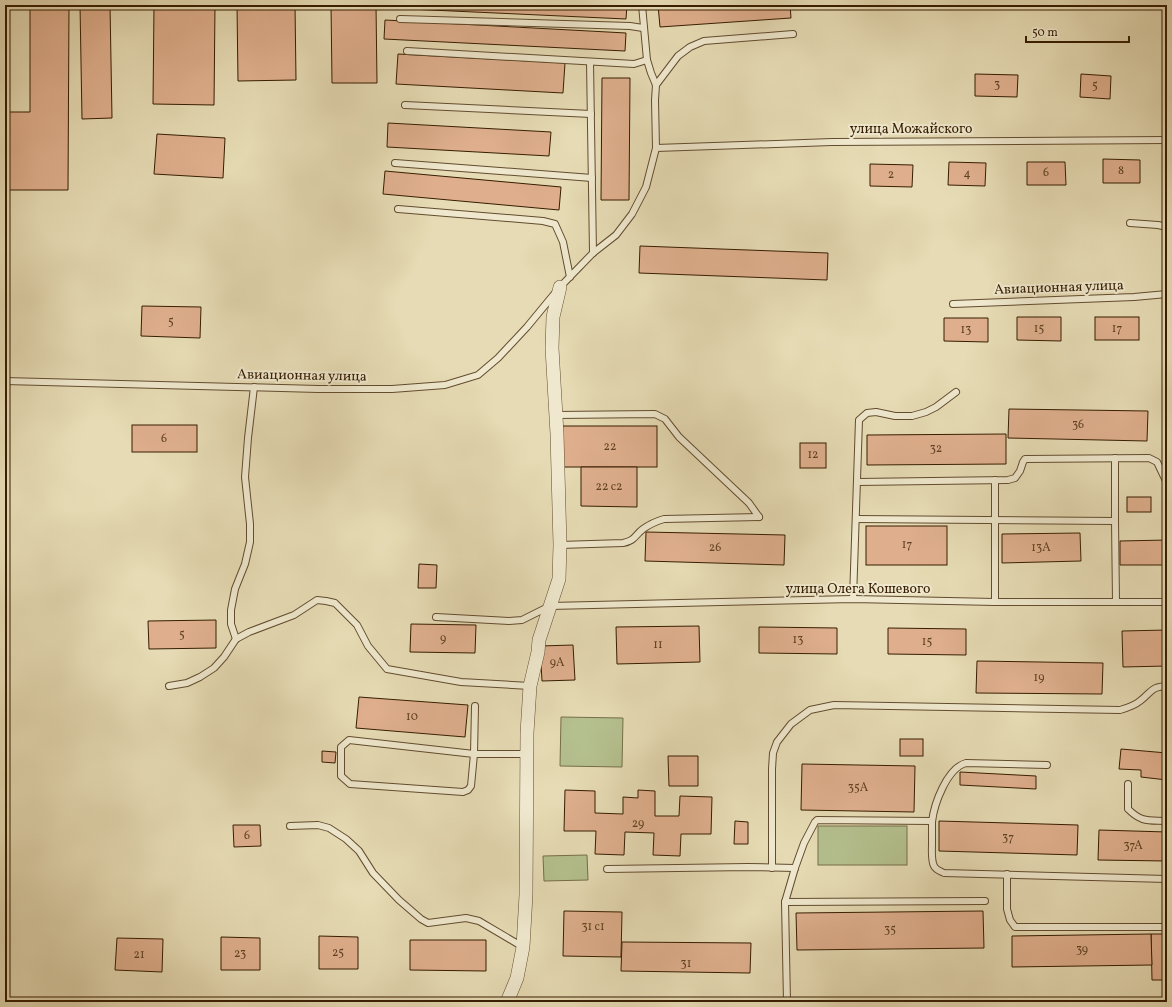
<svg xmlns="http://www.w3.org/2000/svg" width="1172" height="1007" font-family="Vollkorn,serif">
<rect width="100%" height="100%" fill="#e6dbb4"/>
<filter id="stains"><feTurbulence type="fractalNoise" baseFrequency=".005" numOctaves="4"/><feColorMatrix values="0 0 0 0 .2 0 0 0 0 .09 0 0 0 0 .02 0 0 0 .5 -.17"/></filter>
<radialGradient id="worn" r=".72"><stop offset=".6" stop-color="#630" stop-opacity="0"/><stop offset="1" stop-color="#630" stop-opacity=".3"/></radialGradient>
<g fill="#b4c08e" stroke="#756e48">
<polygon points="561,717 623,718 622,767 560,766"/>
<rect x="818" y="826" width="89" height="39"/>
<polygon points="587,855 588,880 544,881 543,856"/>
</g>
<g fill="#dfaf8d" stroke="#361d01">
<polygon points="30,5 69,5 68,190 5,190 5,112 30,112"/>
<polygon points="80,5 110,5 112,118 82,119"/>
<polygon points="154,5 215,5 214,105 153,104"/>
<polygon points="237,5 295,5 296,80 238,81"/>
<polygon points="331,5 376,5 377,83 332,83"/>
<polygon points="387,5 627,5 626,19 387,8"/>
<polygon points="658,5 790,5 791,18 660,27"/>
<polygon points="385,20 626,33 625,51 384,39"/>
<polygon points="398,54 565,63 563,93 396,84"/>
<polygon points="975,74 1018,75 1017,97 975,96"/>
<polygon points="1081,74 1111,76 1110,99 1080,97"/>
<polygon points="602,78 630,78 629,200 601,200"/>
<polygon points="388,123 551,132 549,156 387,147"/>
<polygon points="157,134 225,138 223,178 154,174"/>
<polygon points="1103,159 1140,160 1140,183 1103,183"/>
<polygon points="949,162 986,163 985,186 948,185"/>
<polygon points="1027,162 1065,162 1066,185 1027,185"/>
<polygon points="870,164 913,165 912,187 870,186"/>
<polygon points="385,171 561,187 559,210 383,194"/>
<polygon points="640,246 828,253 827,280 639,273"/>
<polygon points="142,306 201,307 200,338 141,336"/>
<polygon points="1017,317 1061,317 1061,341 1017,340"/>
<rect x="1095" y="317" width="44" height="23"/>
<polygon points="944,318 988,318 988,342 944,341"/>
<polygon points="1009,409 1148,411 1147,441 1008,438"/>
<rect x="132" y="425" width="65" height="27"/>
<rect x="562" y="426" width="95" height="41"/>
<polygon points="1006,434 1006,464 867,465 867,435"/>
<rect x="800" y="443" width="26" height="25"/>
<polygon points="581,467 637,467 637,507 581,506"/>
<rect x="1127" y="497" width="24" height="15"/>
<rect x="866" y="526" width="81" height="39"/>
<polygon points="646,532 785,535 784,565 645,561"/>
<polygon points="1080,533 1081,561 1002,563 1002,534"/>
<polygon points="1167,540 1167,565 1120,565 1120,541"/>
<polygon points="419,564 437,565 436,588 418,588"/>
<polygon points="216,620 216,648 149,649 148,621"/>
<polygon points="411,624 476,625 475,653 410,652"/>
<polygon points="699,626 700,662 617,664 616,627"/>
<polygon points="759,627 837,628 837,654 759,653"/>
<polygon points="888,628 966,629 966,655 888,654"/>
<polygon points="1167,630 1167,666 1123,667 1122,631"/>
<polygon points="573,645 575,680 542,681 540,646"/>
<polygon points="977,661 1103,663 1102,694 976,693"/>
<polygon points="359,697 468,705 465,737 356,728"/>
<rect x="900" y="739" width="23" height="17"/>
<polygon points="1121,749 1167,753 1167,780 1141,777 1141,770 1119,769"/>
<polygon points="322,751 336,752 335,763 322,762"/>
<polygon points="668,756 698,756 698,786 669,786"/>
<polygon points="802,764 915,766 914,812 801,810"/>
<polygon points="960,772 1036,776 1036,789 960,785"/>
<polygon points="565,790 595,791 595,813 623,814 623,797 638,798 638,790 655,791 655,816 679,816 680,796 712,797 711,834 681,834 680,856 653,855 654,833 625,832 624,855 595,854 596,831 564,831"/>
<polygon points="735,821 748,822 748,844 734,844"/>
<polygon points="939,821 1078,825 1077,855 939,851"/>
<polygon points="233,825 260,825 261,846 234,847"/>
<polygon points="1099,830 1167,832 1167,861 1098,860"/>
<polygon points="564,911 622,912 621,957 563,956"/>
<polygon points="983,911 984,948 797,950 796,913"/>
<polygon points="1151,934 1167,934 1167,980 1152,980"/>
<polygon points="1151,934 1152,965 1012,967 1012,936"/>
<polygon points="319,936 358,937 358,969 319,969"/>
<polygon points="221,937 260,938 260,970 221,970"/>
<polygon points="117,938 163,939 162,972 115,970"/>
<polygon points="410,940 486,940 486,971 410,970"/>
<polygon points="622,942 751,943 750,973 621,971"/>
</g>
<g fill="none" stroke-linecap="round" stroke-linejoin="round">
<g stroke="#624c2e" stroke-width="8">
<g id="service">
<polyline points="400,19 630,26 643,28"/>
<polyline points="407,51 634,64 647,60"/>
<polyline points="590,62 593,253"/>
<polyline points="656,85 678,56 690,47 704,41 793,34"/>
<polyline points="405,105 591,114"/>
<polyline points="656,148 832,142 1167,140"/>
<polyline points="395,163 592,178"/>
<polyline points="398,209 543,221 555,224 563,242 570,277"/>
<polyline points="1130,223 1158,225 1167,227"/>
<polyline points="953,304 1134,297 1167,294"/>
<polyline points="5,381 318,389 392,389 445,385 478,375 498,358 527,327 560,287 593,253 616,235 632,214 646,187 656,148 655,100 656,85 651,73 647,60 642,5"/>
<polyline points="556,415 655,414 665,419 679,437 749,503 759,517"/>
<polyline points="995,480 995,602"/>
<polyline points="857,482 1008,480 1015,478 1020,471 1023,462 1025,459 1149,458 1157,462 1167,483"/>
<polyline points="856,519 1115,521 1115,458"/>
<polyline points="1115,521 1116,601"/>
<path d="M560,545L623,543C635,541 635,535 643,529C650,524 657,521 664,519L759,517"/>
<polyline points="853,599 859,420 867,413 876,412 895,416 912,416 926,412 936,407 956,392"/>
<polyline points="436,617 509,621 522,620 550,606 853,599 995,602 1167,602"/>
<polyline points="236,639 231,624 231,610 235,589 245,564 250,542 250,524 245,477 248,438 254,387"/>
<polyline points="169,686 187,683 200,677 214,668 224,657 236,639 249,632 294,615 317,600 326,601 335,603 357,625 368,646 387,669 461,682 530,686"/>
<polyline points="475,706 474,754 471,786 468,790 463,792 350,784 341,776 341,747 349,740 474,754 527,754"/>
<path d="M1047,765L966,763C947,768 934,804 932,822C932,829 932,837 932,844C932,850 931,860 934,866C936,870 940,871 944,873L1167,879"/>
<path d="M1128,784V809C1142,823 1149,820 1167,821"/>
<polyline points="290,826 318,825 329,828 346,839 359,851 373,873 399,900 421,919 428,923 466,918 479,921 523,947"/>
<path d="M772,868V769L773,753L777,742L791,724L810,710L834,705L1120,710C1127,708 1134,706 1140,701C1152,692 1150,687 1167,686"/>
<polyline points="607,869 748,867 795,868"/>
<polyline points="1007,874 1007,909 1010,920 1015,927 1167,927"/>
<polyline points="785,902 985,901"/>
<polyline points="787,1002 785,902 795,868 804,843 815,822 817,820 932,821"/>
</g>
</g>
<g stroke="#624c2e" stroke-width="14">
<polyline id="minor" points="507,1002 517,978 523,947 526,895 527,733 530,686 538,652 539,640 559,579 560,545 557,434 552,348 553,317 560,287"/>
</g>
<use href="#service" stroke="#efe8ce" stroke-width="6"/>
<use href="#minor" stroke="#efe8ce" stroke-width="13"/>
</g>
<g text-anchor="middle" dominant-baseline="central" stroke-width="4" stroke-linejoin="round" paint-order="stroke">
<g font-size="12" fill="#604224">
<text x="997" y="85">3</text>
<text x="1095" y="86">5</text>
<text x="1121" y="171">8</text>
<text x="1046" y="173">6</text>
<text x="967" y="174">4</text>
<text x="891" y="175">2</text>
<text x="171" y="322">5</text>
<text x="1039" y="329">15</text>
<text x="1117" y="329">17</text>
<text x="966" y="330">13</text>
<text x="1078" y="425">36</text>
<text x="164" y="439">6</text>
<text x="610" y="447">22</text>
<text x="936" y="449">32</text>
<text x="813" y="455">12</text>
<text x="609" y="487">22 с2</text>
<text x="907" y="545">17</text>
<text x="715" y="548">26</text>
<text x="1041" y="548">13А</text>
<text x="182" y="635">5</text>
<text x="443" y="639">9</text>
<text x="798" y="640">13</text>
<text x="927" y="642">15</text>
<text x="658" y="645">11</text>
<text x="557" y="663">9А</text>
<text x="1039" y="678">19</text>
<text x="412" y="717">10</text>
<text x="858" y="788">35А</text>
<text x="638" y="824">29</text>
<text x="247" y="836">6</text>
<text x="1008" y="838">37</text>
<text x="1133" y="846">37А</text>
<text x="593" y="927">31 с1</text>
<text x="890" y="930">35</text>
<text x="1082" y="950">39</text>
<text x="338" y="953">25</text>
<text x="240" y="954">23</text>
<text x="139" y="955">21</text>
<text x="686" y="964">31</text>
</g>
<g font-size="14" fill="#361d01" stroke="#efe8ce">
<text x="911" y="129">улица Можайского</text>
<text transform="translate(1059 288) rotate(-2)">Авиационная улица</text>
<text transform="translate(302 376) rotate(1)">Авиационная улица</text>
<text x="858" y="589">улица Олега Кошевого</text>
</g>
</g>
<rect width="1172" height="1007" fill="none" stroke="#e6dbb4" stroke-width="20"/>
<rect x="6" y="6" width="1160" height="995" fill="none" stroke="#361d01" stroke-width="2"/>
<rect x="10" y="10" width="1152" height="987" fill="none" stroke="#361d01"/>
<path d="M1026 36v6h103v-6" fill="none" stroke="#361d01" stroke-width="2"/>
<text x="1032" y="36" font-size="12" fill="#361d01" stroke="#efe8ce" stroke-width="3" paint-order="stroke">50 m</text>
<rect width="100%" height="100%" filter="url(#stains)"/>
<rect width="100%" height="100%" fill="url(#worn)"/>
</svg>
